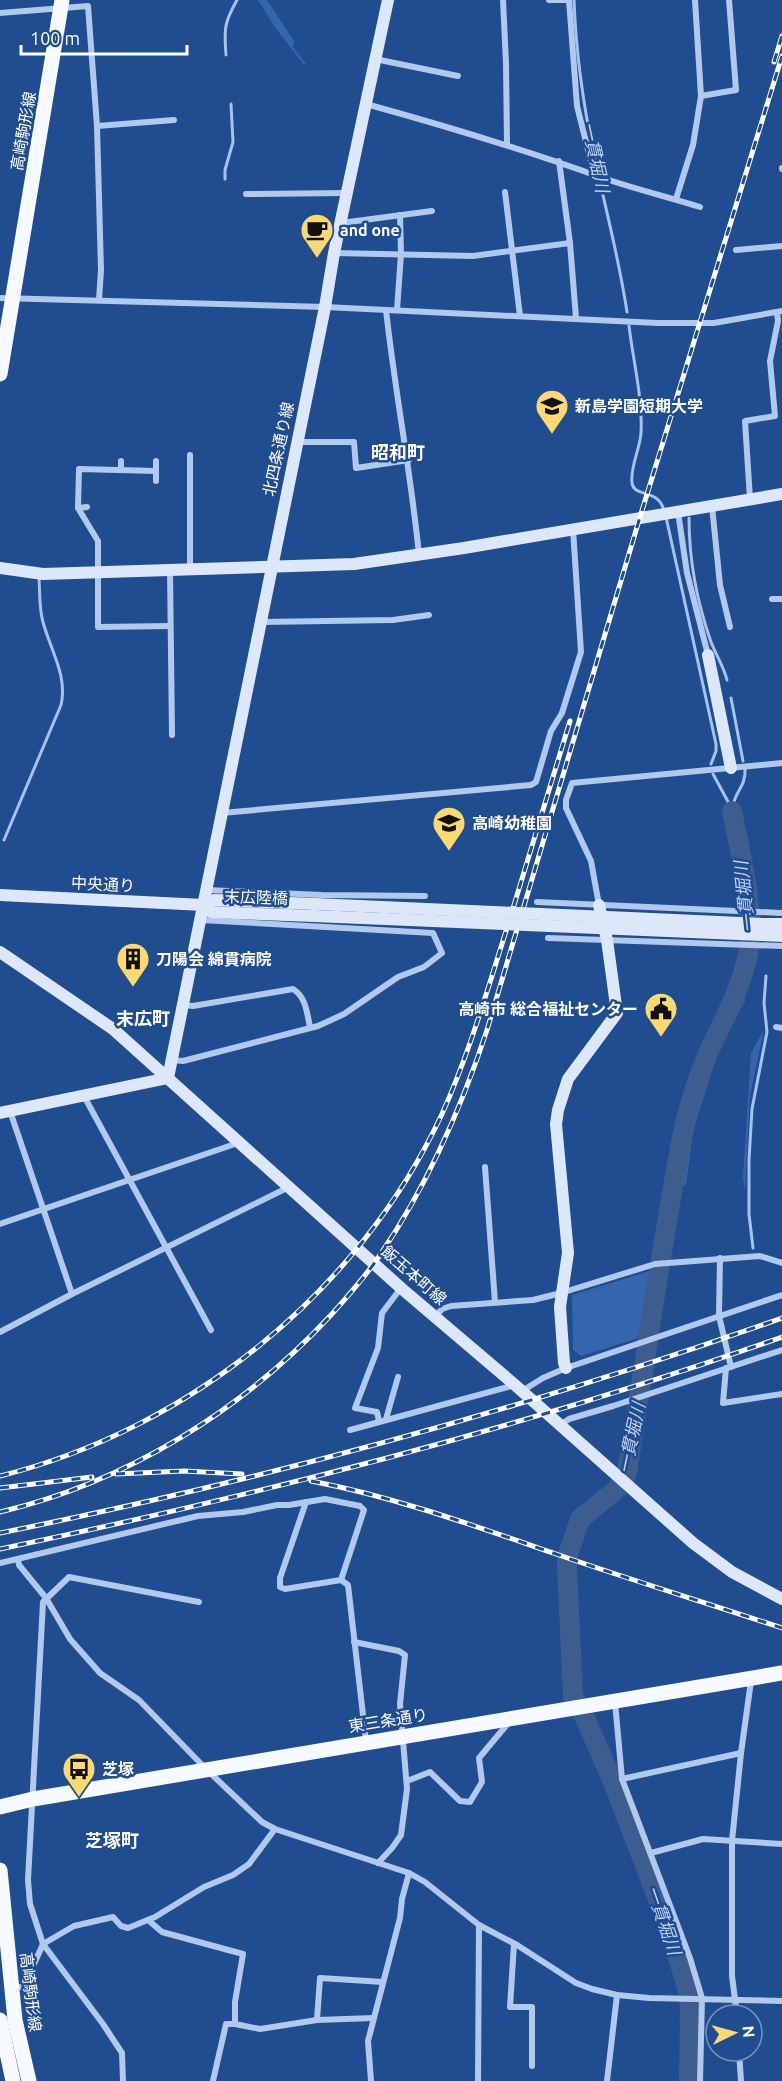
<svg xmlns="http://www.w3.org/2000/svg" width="782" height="2081" font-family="Ubuntu,'Noto Sans JP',sans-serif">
<rect width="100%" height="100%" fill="#204c90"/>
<g fill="#3465ad">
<polygon points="258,0 267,0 294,41 293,47 306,64 304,65 274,26"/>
<polygon points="743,998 746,999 719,1049 693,1131 686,1185 677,1186 694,1103 699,1096 719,1040"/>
<polygon points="764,1030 750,1095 745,1190 743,1178 751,1053"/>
<polygon points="650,1271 653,1272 642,1337 581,1356 573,1350 572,1295"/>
</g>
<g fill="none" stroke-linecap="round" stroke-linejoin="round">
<g stroke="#a4c3ee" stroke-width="3">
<path d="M574,0C576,52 583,104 594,155C605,207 619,258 627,312"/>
<path d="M226,55C224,29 224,23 237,0"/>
<polyline points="225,179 225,170 233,142 231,104"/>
<path d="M629,326C633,360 643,399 641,433C640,449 630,467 632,483C634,498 659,488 664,511"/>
<polyline points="666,517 716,744 716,751 711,764"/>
<path d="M689,518C689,560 697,602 711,642C716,655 724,667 727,680"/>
<polyline points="731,698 743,761"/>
<polyline points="713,774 732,809"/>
<path d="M732,811C733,793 746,787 745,770"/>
<path d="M4,840L61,705C68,676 50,649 43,622C39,608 40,594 39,579"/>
<polyline points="753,1248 749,1214 749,1160 752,1109 767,1032 764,1003 766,976"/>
</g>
<path stroke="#3e5d8f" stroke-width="20" d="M689,2081L690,2009L688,1991L670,1931L613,1782L585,1718L573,1696L567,1566L568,1555L580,1519L617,1489L627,1473C645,1361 661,1249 682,1137C688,1108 697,1078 709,1051C724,1019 741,989 748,954C756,914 740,851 732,811"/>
<g stroke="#b0c9ed" stroke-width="6">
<polyline points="503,0 506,63 507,145"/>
<polyline points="549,0 569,0"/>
<polyline points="569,0 577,106 594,174"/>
<polyline points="0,13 88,6 97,126 101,270 99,300"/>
<polyline points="375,59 458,76"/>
<polyline points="701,96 736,90 729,0"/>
<path d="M366,104C446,126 525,150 603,178C635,189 668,197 700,207"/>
<polyline points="97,126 174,120"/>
<polyline points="559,161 570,243 576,318"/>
<polyline points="782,168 782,169"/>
<polyline points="505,192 520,316"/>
<polyline points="246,194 347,193"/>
<polyline points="676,199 693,145 701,96 695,0"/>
<polyline points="341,223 432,211"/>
<polyline points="736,250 782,246"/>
<polyline points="334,253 473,256 570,243"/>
<polyline points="0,298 325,307 657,323 714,323 782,311"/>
<path d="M386,310C395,392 411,473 419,555"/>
<polyline points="397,310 401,254 400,215"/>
<polyline points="298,442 354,442 356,468 409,460"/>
<polyline points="190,455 190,569"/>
<polyline points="156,461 156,481"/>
<polyline points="121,470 121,461"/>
<polyline points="156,471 79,469 78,508 98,541 98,627 170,626"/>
<polyline points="750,499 745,421 775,416 770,361 778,321 777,312"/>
<polyline points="712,506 720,585 730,627"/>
<polyline points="78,508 87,507"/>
<polyline points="678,512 687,573 708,655"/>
<polyline points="170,570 172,735"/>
<polyline points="772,599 782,599"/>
<polyline points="261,622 393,620 429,615"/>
<polyline points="222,813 531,785 536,782 551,731 562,713 581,652 573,529"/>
<polyline points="207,890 322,895 425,896"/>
<polyline points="537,902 782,913"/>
<polyline points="599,905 591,861 566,808 566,800 572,783 782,763"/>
<polyline points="548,938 782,946"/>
<path d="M184,1005L193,1006L293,989C306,997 307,1013 310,1027"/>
<polyline points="776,1027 782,1028"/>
<polyline points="172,1060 183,1061 318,1026 344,1014 398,977 424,967 442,953 433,933 201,920"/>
<polyline points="84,1096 211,1330"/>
<polyline points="10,1111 72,1294"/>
<polyline points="485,1167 495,1302"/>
<polyline points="0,1224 238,1143"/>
<polyline points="720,1258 719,1316 731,1367"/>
<polyline points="436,1316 442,1309 451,1306 533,1300 561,1293 655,1264 760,1256 782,1263"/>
<polyline points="0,1332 72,1294 289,1187"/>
<polyline points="726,1368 723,1403 782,1394"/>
<polyline points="522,1391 543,1378 566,1368 782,1295"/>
<polyline points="386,1419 398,1377"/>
<polyline points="379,1421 377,1412 355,1408 378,1348 382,1313 401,1288"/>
<polyline points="560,1425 569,1419 613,1406 782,1350"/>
<polyline points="350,1430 515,1385"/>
<polyline points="306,1502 280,1578 280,1587 285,1589 341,1580 348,1585 366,1741"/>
<polyline points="18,1560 19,1565 46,1598 70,1639 100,1673 139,1700 207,1770 262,1822 275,1829 409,1873 425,1882 479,1925 517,1945 576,1983 592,1989 617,1995 649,1998 782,2001"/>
<polyline points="0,1563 198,1516 243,1512 277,1505 289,1505 325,1499 360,1506 364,1510 341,1580"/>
<polyline points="354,1642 399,1651 405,1655 400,1704 407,1789 401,1835 392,1848 378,1863"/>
<polyline points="615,1702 622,1779 690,1958 702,1998 700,2081"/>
<polyline points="622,1779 741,1753"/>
<polyline points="407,1781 430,1772 460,1801 470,1802 482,1782 479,1758 510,1721"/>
<polyline points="651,1853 703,1839 782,1844"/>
<polyline points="148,1920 162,1932 243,1954 235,2002 235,2024"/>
<polyline points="514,1944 510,2007 532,2007 532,2066"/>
<polyline points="12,1988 21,1987 25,1984 43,1944 74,1926 113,1917 121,1926 128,1928 155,1917 204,1887 233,1875 249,1864 275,1829"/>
<polyline points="737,2015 732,1976 732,1841 741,1753 751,1681"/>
<polyline points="317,2020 320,1978 383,1982"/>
<polyline points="739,2051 741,2081"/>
<polyline points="123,2081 122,2053 103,2024 43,1944 30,1904 28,1880 43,1602 69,1577 199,1602"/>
<polyline points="213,2081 226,2024 235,2024 260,2029 317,2020 374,2018"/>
<polyline points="371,2081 368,2041 400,1918 402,1899 409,1873"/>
<polyline points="478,2081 479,1925"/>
<polyline points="607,2081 617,1995"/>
</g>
<g stroke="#dce8fa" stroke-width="12">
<polyline points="0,568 43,574 354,564 464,548 782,494"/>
<polyline points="708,655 731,768"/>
<polyline points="0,895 204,905 214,900 315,904"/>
<polyline points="204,905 211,912 314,916"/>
<polyline points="763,924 782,924"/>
<polyline points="762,935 782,936"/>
<polyline points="0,952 113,1029 401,1288 515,1385 693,1543 732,1572 782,1599"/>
<polyline points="168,1078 325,307 334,253 388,0"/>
<polyline points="0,1113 168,1078"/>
<polyline points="566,1368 564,1363 560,1307 568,1253 556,1124 558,1110 568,1079 617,1013 607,940 599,905"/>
</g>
<g stroke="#f6f9ff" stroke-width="15">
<polyline points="0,374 62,0"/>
<polyline points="0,1807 33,1799 782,1673"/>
<polyline points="0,1870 15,2020 29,2081"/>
<polyline points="0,2020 13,2081"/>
</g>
<g stroke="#fff" stroke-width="5">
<g id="rail">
<polyline points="774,62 782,36"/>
<polyline points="116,1474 184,1471 242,1474"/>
<path d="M0,1476C190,1429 359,1292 442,1114C469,1054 487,991 507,928C528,859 549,790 570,721"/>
<path d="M311,1481C395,1497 475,1526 556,1554C631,1580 707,1603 782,1628"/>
<polyline points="0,1488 92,1477"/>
<path d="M0,1512C127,1482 243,1410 331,1315C348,1296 366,1276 380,1255C427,1186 461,1109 487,1030L640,517L782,56"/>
<path d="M0,1533C265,1480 527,1408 782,1318"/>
<path d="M0,1549C264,1494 527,1427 782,1337"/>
</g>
</g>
<use href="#rail" stroke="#204c90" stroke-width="3" stroke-dasharray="9" stroke-linecap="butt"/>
<g stroke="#dce8fa" stroke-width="12">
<polyline points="315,904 763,924"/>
<polyline points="314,916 762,935"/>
</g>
</g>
<defs>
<g id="cafe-pin" transform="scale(1.725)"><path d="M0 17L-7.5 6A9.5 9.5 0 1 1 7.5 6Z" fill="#fad971" stroke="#204c90"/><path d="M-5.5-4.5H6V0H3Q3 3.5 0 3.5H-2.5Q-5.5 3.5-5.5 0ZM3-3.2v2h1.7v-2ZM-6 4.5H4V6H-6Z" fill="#111"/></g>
<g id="university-pin" transform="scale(1.725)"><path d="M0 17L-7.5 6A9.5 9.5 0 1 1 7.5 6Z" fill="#fad971" stroke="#204c90"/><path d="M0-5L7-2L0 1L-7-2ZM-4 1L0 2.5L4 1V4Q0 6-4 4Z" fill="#111"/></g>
<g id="school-pin" transform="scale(1.725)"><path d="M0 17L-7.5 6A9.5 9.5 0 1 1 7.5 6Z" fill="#fad971" stroke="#204c90"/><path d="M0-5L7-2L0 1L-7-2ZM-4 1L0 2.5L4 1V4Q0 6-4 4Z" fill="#111"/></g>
<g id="building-pin" transform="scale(1.725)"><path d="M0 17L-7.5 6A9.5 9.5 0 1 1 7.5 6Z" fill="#fad971" stroke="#204c90"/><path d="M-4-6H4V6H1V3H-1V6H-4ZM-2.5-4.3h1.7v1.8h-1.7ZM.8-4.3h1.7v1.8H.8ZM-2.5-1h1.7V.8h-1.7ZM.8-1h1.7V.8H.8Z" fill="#111"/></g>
<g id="civic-pin" transform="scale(1.725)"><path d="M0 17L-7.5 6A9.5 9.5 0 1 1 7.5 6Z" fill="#fad971" stroke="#204c90"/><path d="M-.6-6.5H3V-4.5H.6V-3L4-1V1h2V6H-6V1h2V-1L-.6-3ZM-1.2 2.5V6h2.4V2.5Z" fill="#111"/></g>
<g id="bus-pin" transform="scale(1.725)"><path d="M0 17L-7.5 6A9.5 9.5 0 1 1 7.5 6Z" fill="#fad971" stroke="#204c90"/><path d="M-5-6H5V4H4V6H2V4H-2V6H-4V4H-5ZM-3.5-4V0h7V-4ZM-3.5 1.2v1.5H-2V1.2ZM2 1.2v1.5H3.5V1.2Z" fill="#111"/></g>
</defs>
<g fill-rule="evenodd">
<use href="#cafe-pin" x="317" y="230"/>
<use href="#university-pin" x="552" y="406"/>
<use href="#school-pin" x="449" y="823"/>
<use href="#building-pin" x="133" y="959"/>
<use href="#civic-pin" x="661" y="1009"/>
<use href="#bus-pin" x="79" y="1769"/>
</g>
<g text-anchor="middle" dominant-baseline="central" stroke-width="5" stroke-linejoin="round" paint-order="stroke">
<g font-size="16" fill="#fff" stroke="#204c90">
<text transform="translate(23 131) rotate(-80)">高崎駒形線</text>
<text transform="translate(278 449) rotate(-78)">北四条通り線</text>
<text transform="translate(103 884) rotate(3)">中央通り</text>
<text transform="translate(256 897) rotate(2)">末広陸橋</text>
<text transform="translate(414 1275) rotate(41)">飯玉本町線</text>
<text transform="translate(388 1720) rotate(-9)">東三条通り</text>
<text transform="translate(31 1992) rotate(83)">高崎駒形線</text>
</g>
<g font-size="16" font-weight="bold" fill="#fff" stroke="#204c90" text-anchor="start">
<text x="340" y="230">and one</text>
<text x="575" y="406">新島学園短期大学</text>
<text x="472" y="823">高崎幼稚園</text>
<text x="156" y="959">刀陽会 綿貫病院</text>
<text x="638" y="1009" text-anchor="end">高崎市 総合福祉センター</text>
<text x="102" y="1769">芝塚</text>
</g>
<g font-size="18" font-style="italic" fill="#bcd3f4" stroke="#204c90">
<text transform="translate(596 157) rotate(78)">一貫堀川</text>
<text transform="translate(744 897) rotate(-96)">一貫堀川</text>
<text transform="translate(631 1438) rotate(-78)">一貫堀川</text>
<text transform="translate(664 1920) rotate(71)">一貫堀川</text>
</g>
<g font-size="18" font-weight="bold" fill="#fff" stroke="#204c90">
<text x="398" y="452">昭和町</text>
<text x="143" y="1018">末広町</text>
<text x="112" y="1840">芝塚町</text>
</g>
</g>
<g transform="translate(734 2033) rotate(85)"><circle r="28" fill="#204c90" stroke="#7994bc" stroke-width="1.5"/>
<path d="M0-4.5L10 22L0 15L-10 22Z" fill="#fad971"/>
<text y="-9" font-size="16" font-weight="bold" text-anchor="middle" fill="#ffffff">N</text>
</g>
<path d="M21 45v9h166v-9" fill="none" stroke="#ffffff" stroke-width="3"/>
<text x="30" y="45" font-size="18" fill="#ffffff" stroke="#204c90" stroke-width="4.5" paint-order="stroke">100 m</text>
</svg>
